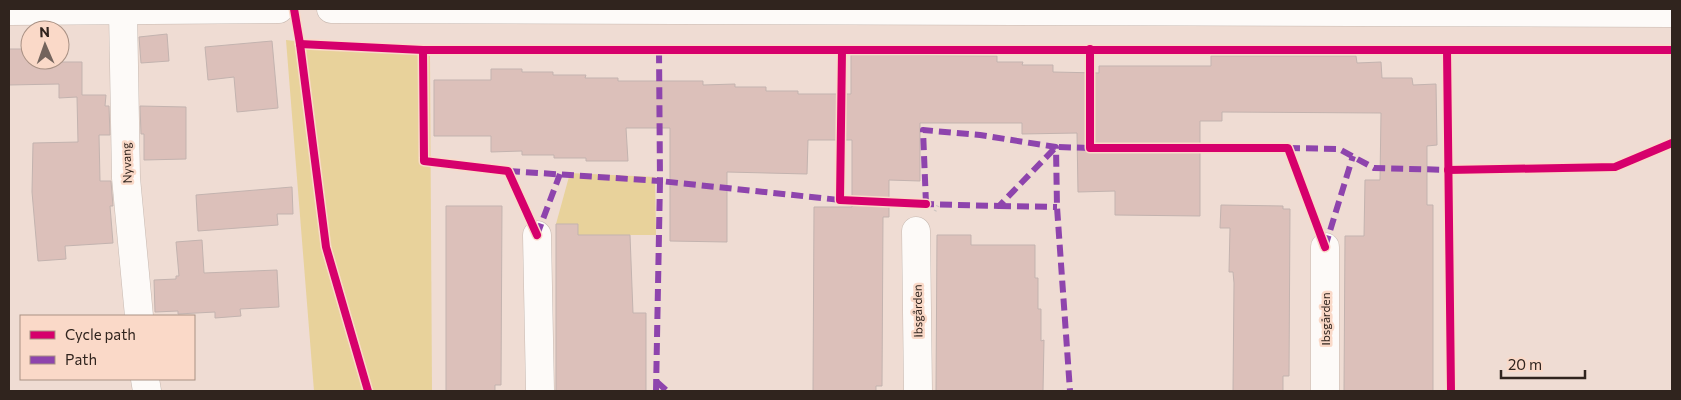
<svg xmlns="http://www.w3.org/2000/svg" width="1681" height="400" font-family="Commissioner,sans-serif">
<rect width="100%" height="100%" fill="#efdcd3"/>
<g fill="#e8d29b">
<polygon points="286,40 430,56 432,391 314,391"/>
<polygon points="570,173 655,177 656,235 578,235 578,224 556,224"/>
</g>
<g fill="#dcc0ba" stroke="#c3b3af">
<polygon points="167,34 169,61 141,63 139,37"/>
<polygon points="272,41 278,108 237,112 234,77 208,80 205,47"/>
<polygon points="9,49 30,49 30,60 51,60 51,62 82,62 82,95 106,95 105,106 109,106 110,135 99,135 100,181 111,181 113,206 110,206 113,243 65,246 66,259 38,261 32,192 33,143 78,142 77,97 59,98 59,84 9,85"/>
<polygon points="851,55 997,56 997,62 1023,62 1022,65 1053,65 1053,72 1099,73 1099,66 1211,66 1211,56 1356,56 1357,63 1381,62 1382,78 1412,78 1413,85 1436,84 1437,145 1427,146 1427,205 1433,205 1433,391 1344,391 1345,236 1364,236 1365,180 1380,180 1381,113 1222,112 1222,121 1200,121 1200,216 1115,215 1115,191 1078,192 1077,133 1022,134 1022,123 920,123 920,181 889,180 889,217 883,217 882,386 876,386 876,391 813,391 814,207 852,207 852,140 808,140 807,174 727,172 727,242 670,241 670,128 626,128 628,161 586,161 586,158 554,158 554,155 522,155 522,151 491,152 491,136 434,136 434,80 491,80 491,69 522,69 522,72 553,72 553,75 586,75 585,78 618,78 618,81 703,81 703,85 735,84 735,87 766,87 766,91 798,91 798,94 851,94"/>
<polygon points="140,106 186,107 186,159 144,160 144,134 141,134"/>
<polygon points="292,187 293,214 277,214 278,225 198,231 196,195"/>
<polygon points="1221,205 1283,206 1283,209 1290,209 1289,376 1283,376 1283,391 1233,391 1234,283 1233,272 1229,272 1230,228 1220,228"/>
<polygon points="446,206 502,206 501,385 495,385 495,391 446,391"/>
<polygon points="556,224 578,224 578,235 630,235 633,313 646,313 646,391 556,391"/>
<polygon points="937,235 971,235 971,245 1035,245 1035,278 1038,278 1038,309 1041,309 1041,341 1044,340 1043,391 936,391"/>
<polygon points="202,240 204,273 277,270 279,307 240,309 241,316 215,318 215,312 178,314 178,311 155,312 154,280 176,279 176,276 179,276 176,242"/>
</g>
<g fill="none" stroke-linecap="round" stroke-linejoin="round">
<g stroke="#c7b9b1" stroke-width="29">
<g id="minor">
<polyline points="331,9 1672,13"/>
<polyline points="123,10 126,178 139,316"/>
<polyline points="9,11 279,9"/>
<polyline points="916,231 918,391"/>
<polyline points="537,235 540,391"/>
<polyline points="145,379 147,391"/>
<polyline points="1325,391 1325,247"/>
</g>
</g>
<polyline stroke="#c9c2be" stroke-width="3" stroke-dasharray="1 4" stroke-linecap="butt" points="935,211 938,205"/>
<use href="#minor" stroke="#fdfaf8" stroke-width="28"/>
<g stroke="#8e44ad" stroke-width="6" stroke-dasharray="12 6" stroke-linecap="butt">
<polyline points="1288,148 1339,149 1374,168 1452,170"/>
<polyline points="508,171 660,181 659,49"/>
<polyline points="922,204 999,206 1056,147 1090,148"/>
<polyline points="926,204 923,130 980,135 1056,147 1057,207 1070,391"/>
<polyline points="999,206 1057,207"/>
<polyline points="537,235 560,174"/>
<polyline points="1325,247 1353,156"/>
<polyline points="657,382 667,391"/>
<polyline points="656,391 660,181 840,200"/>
</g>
<g stroke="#fad9c8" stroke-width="11">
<g id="cycleway">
<polyline points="294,9 300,44 326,247 368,391"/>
<polyline points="300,44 423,50 1672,50"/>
<polyline points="1090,49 1090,148 1288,148 1325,247"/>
<polyline points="423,50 424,161 508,171 537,235"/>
<polyline points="842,50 840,200 926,204"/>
<polyline points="1447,50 1451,391"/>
<polyline points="1448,170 1615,167 1672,143"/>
</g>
</g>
<use href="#cycleway" stroke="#d6006c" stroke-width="8"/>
</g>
<g text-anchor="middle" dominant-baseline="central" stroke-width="5" stroke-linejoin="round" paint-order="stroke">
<g font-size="12" fill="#30241e" stroke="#fad9c8">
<text transform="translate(126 163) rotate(-92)">Nyvang</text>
<text transform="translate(917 311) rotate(-91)">Ibsgården</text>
<text transform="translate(1325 319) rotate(-90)">Ibsgården</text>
</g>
</g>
<rect width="1681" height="400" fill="none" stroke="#30241e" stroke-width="20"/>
<rect x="20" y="315" width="175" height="65" fill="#fad9c8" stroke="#a99184"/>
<rect x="30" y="331" width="25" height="8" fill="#d6006c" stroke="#a99184"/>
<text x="65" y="340" font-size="15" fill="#30241e">Cycle path</text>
<rect x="30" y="356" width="25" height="8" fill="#8e44ad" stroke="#a99184"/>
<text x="65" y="365" font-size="15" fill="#30241e">Path</text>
<g transform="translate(45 45) rotate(358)"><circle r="24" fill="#fad9c8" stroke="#a99184"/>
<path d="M0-4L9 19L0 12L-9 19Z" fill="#73645d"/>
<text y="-8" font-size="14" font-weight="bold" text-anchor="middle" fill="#30241e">N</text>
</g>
<path d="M1501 370v8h84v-8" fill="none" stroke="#30241e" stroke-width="2.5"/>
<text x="1508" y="370" font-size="15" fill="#30241e" stroke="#fad9c8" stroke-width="4" paint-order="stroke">20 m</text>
</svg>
